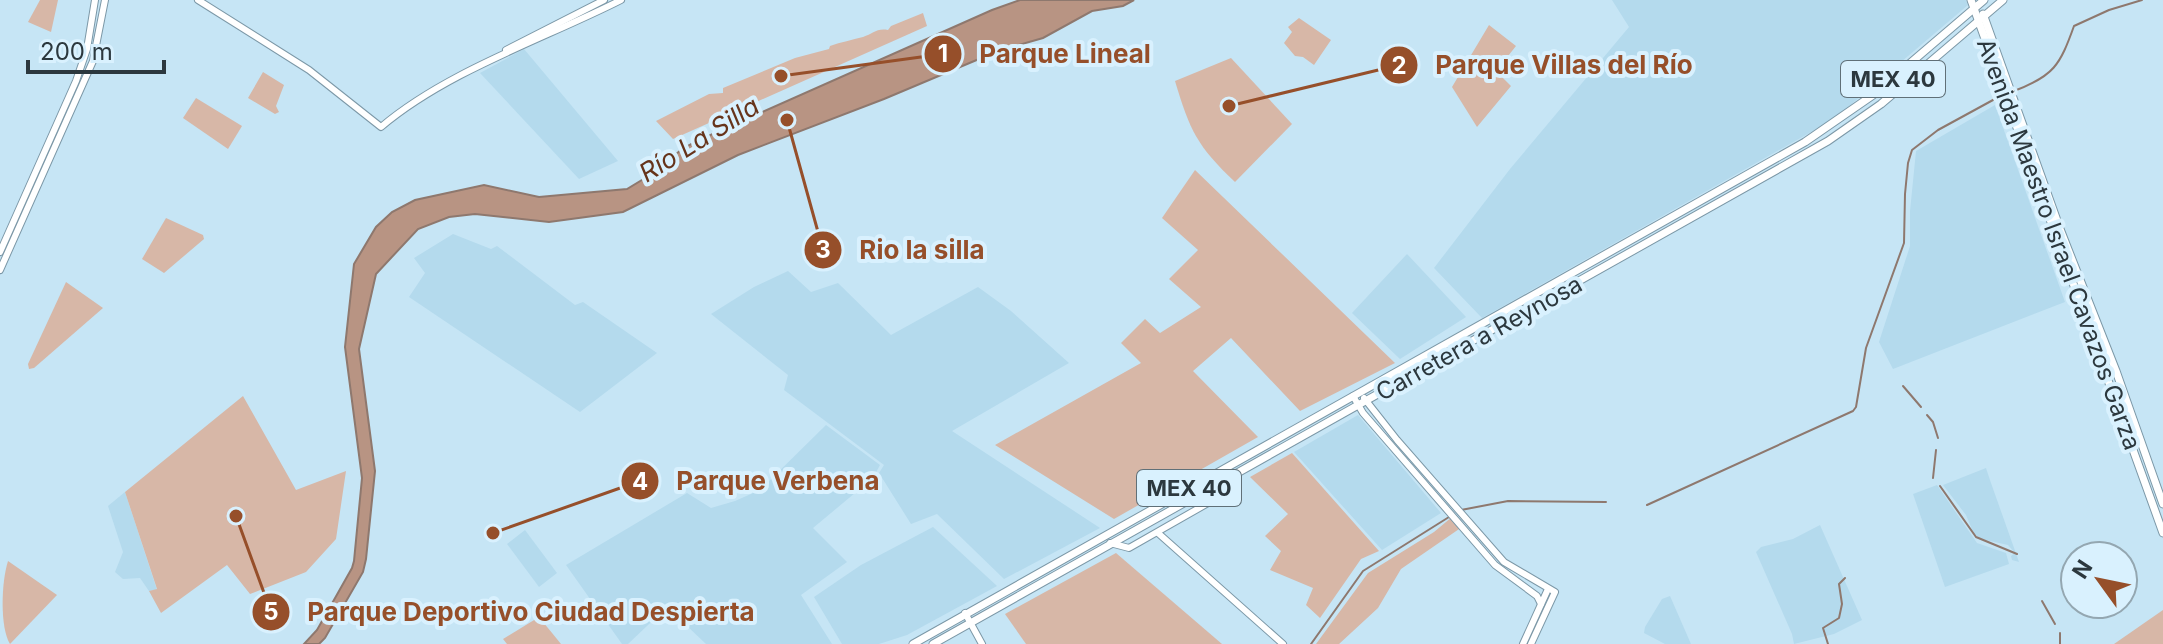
<svg xmlns="http://www.w3.org/2000/svg" width="2163" height="644" font-family="Inter,sans-serif">
<rect width="100%" height="100%" fill="#c6e5f5"/>
<g fill="#b4daed">
<polygon points="1612,0 1966,0 1968,5 1834,119 1482,318 1434,268 1510,169 1629,27"/>
<polygon points="524,49 618,161 579,179 480,73"/>
<polygon points="1995,105 2065,302 1893,369 1879,342 1910,246 1910,211 1916,151"/>
<polygon points="453,234 491,249 497,246 575,305 583,302 657,353 580,412 409,297 425,273 414,258"/>
<polygon points="1407,254 1466,317 1400,359 1352,313"/>
<polygon points="788,271 811,292 838,283 891,335 978,287 1011,311 1069,363 952,431 1100,528 1004,579 937,514 911,524 879,473 884,465 784,390 788,375 711,314 754,287"/>
<polygon points="1358,415 1441,513 1382,550 1294,452"/>
<polygon points="826,425 880,465 873,478 813,528 847,562 801,595 832,644 706,644 667,607 628,644 622,644 566,565 687,493 711,508 735,501 760,490"/>
<polygon points="1986,468 1991,483 2019,562 2012,560 2011,556 2015,553 2008,545 1981,539 1974,534 1966,515 1943,485"/>
<polygon points="1937,485 1977,543 2006,553 2009,564 1945,587 1913,494"/>
<polygon points="125,492 157,590 149,591 140,578 123,579 115,572 123,552 108,506"/>
<polygon points="1820,525 1862,620 1834,634 1794,644 1792,634 1756,552 1761,547 1793,539"/>
<polygon points="933,527 997,586 907,635 879,644 842,644 814,597 861,565"/>
<polygon points="525,530 557,573 539,587 507,544"/>
<polygon points="1670,596 1691,644 1665,644 1644,633 1645,627 1662,599"/>
</g>
<g fill="#d7b7a7">
<polygon points="40,0 58,0 51,32 28,22"/>
<path d="M923,13L927,26L673,139L656,121L709,94L723,93V88L795,58L829,49L830,46C841,42 852,40 863,37C873,34 876,28 888,30L891,26Z"/>
<polygon points="1299,18 1331,40 1314,65 1303,57 1295,56 1284,43 1292,32 1288,27"/>
<polygon points="1489,25 1516,46 1496,71 1511,86 1477,127 1452,87"/>
<path d="M1231,58L1292,124L1235,182C1197,146 1190,131 1175,81Z"/>
<polygon points="263,72 284,85 276,106 279,112 275,114 248,98"/>
<polygon points="196,98 242,126 228,149 183,118"/>
<polygon points="1195,170 1395,363 1300,411 1231,338 1193,371 1258,437 1114,519 995,445 1141,363 1121,343 1145,319 1160,333 1201,307 1169,279 1198,250 1162,218"/>
<polygon points="166,218 203,235 204,239 164,273 142,259"/>
<polygon points="66,282 103,308 34,368 29,369 28,364"/>
<polygon points="243,396 296,490 346,471 336,539 306,572 250,594 227,565 161,613 149,591 157,589 125,492"/>
<polygon points="1292,453 1379,551 1361,559 1320,618 1306,605 1313,588 1270,570 1281,551 1265,536 1288,514 1250,477"/>
<polygon points="1452,517 1462,527 1401,569 1378,608 1339,644 1316,644 1368,573 1434,532"/>
<polygon points="1116,553 1222,644 1026,644 1005,614"/>
<path d="M8,561L57,595L10,644C0,628 1,583 8,561Z"/>
<polygon points="2163,610 2163,644 2114,644"/>
<polygon points="539,617 561,644 507,644 503,639"/>
</g>
<polygon fill="#b89483" stroke="#8e786e" stroke-width="2" points="1020,0 1134,0 1123,6 1092,11 1043,38 998,51 884,99 738,155 623,212 549,222 475,214 449,217 418,229 376,274 359,349 375,471 366,559 363,572 325,638 319,644 304,644 317,630 352,568 354,561 362,478 345,347 354,264 376,227 392,212 415,200 484,185 539,197 627,189 655,172 682,149 697,141 992,10"/>
<g fill="none" stroke-linecap="round" stroke-linejoin="round">
<g stroke="#8e786e" stroke-width="2">
<path d="M2014,91C2054,76 2060,65 2074,26L2109,10L2142,0"/>
<polyline points="1903,386 1921,407"/>
<polyline points="1927,415 1933,422 1938,438"/>
<polyline points="1933,478 1936,450"/>
<polyline points="1940,486 1976,537 2017,554"/>
<polyline points="1647,505 1853,411 1856,407 1866,348 1904,243 1905,194 1908,163 1912,150 1938,130 2004,94"/>
<polyline points="1461,510 1508,501 1606,502"/>
<polyline points="2042,601 2055,624"/>
<polyline points="2060,633 2060,644"/>
<polyline points="1311,644 1363,571 1449,517"/>
<polyline points="1828,644 1823,628 1839,618 1842,604 1839,584 1845,578"/>
</g>
<g stroke="#7c98a7" stroke-width="8">
<g id="minor">
<path d="M198,0L309,70L381,127C447,71 544,39 621,0"/>
<polyline points="506,50 604,0"/>
<polyline points="0,252 76,81 87,49 95,0"/>
<polyline points="0,270 93,61 105,0"/>
<polyline points="1353,396 1363,413 1495,565 1537,596 1541,604"/>
<polyline points="1364,398 1397,440 1504,562 1555,592 1531,644"/>
<polyline points="1158,533 1283,644"/>
<polyline points="1110,543 1129,548 1208,503 1212,487"/>
<polyline points="965,613 982,644"/>
<polyline points="1523,644 1548,589"/>
</g>
</g>
<g stroke="#7c98a7" stroke-width="9">
<g id="major">
<polyline points="1971,0 2163,533"/>
<polyline points="1983,14 2060,229 2116,371 2163,504"/>
<polyline points="913,644 1805,142 1873,95 1984,0"/>
<polyline points="933,644 1828,141 1881,104 2003,0"/>
</g>
</g>
<use href="#minor" stroke="#fff" stroke-width="6"/>
<use href="#major" stroke="#fff" stroke-width="7"/>
</g>
<g text-anchor="middle" dominant-baseline="central" stroke-width="8" stroke-linejoin="round" paint-order="stroke">
<g fill="#d9f1fe" stroke="#607078" stroke-width="2">
<rect x="1841" y="61" width="104" height="36" rx="6"/>
<rect x="1137" y="470" width="104" height="36" rx="6"/>
</g>
<g font-size="22" font-weight="bold" fill="#2c383e">
<text x="1893" y="79">MEX 40</text>
<text x="1189" y="488">MEX 40</text>
</g>
<g font-size="24" fill="#2c383e" stroke="#d9f1fe">
<text transform="translate(2059 244) rotate(70)">Avenida Maestro Israel Cavazos Garza</text>
<text transform="translate(1479 338) rotate(-29)">Carretera a Reynosa</text>
</g>
<g font-size="26" font-style="italic" fill="#66341b" stroke="#d9f1fe">
<text transform="translate(699 139) rotate(-32)">Río La Silla</text>
</g>
</g>
<path fill="none" stroke="#964f2a" stroke-width="3" d="M781 76L943 54M1229 106L1399 65M787 120L823 250M493 533L640 481M236 516L271 612"/>
<g fill="#964f2a" stroke="#d9f1fe" stroke-width="3">
<circle cx="781" cy="76" r="8"/>
<circle cx="1229" cy="106" r="8"/>
<circle cx="787" cy="120" r="8"/>
<circle cx="493" cy="533" r="8"/>
<circle cx="236" cy="516" r="8"/>
<circle cx="943" cy="54" r="20"/>
<circle cx="1399" cy="65" r="20"/>
<circle cx="823" cy="250" r="20"/>
<circle cx="640" cy="481" r="20"/>
<circle cx="271" cy="612" r="20"/>
</g>
<g font-size="24" text-anchor="middle" font-weight="bold" fill="#fff">
<text x="943" y="62">1</text>
<text x="1399" y="74">2</text>
<text x="823" y="258">3</text>
<text x="640" y="490">4</text>
<text x="271" y="620">5</text>
</g>
<g font-size="26" text-anchor="middle" font-weight="bold" fill="#964f2a" stroke="#d9f1fe" stroke-width="8" stroke-linejoin="round" paint-order="stroke">
<text x="1065" y="63">Parque Lineal</text>
<text x="1564" y="74">Parque Villas del Río</text>
<text x="922" y="259">Rio la silla</text>
<text x="778" y="490">Parque Verbena</text>
<text x="531" y="621">Parque Deportivo Ciudad Despierta</text>
</g>
<g transform="translate(2099 580) rotate(303)"><circle r="38" fill="#d9f1fe" stroke="#94a7b1" stroke-width="2"/>
<path d="M0-6L14 30L0 20L-14 30Z" fill="#964f2a"/>
<text y="-12" font-size="22" font-weight="bold" text-anchor="middle" fill="#2c383e">N</text>
</g>
<path d="M28 60v12h136v-12" fill="none" stroke="#2c383e" stroke-width="4"/>
<text x="40" y="60" font-size="24" fill="#2c383e" stroke="#d9f1fe" stroke-width="6" paint-order="stroke">200 m</text>
</svg>
